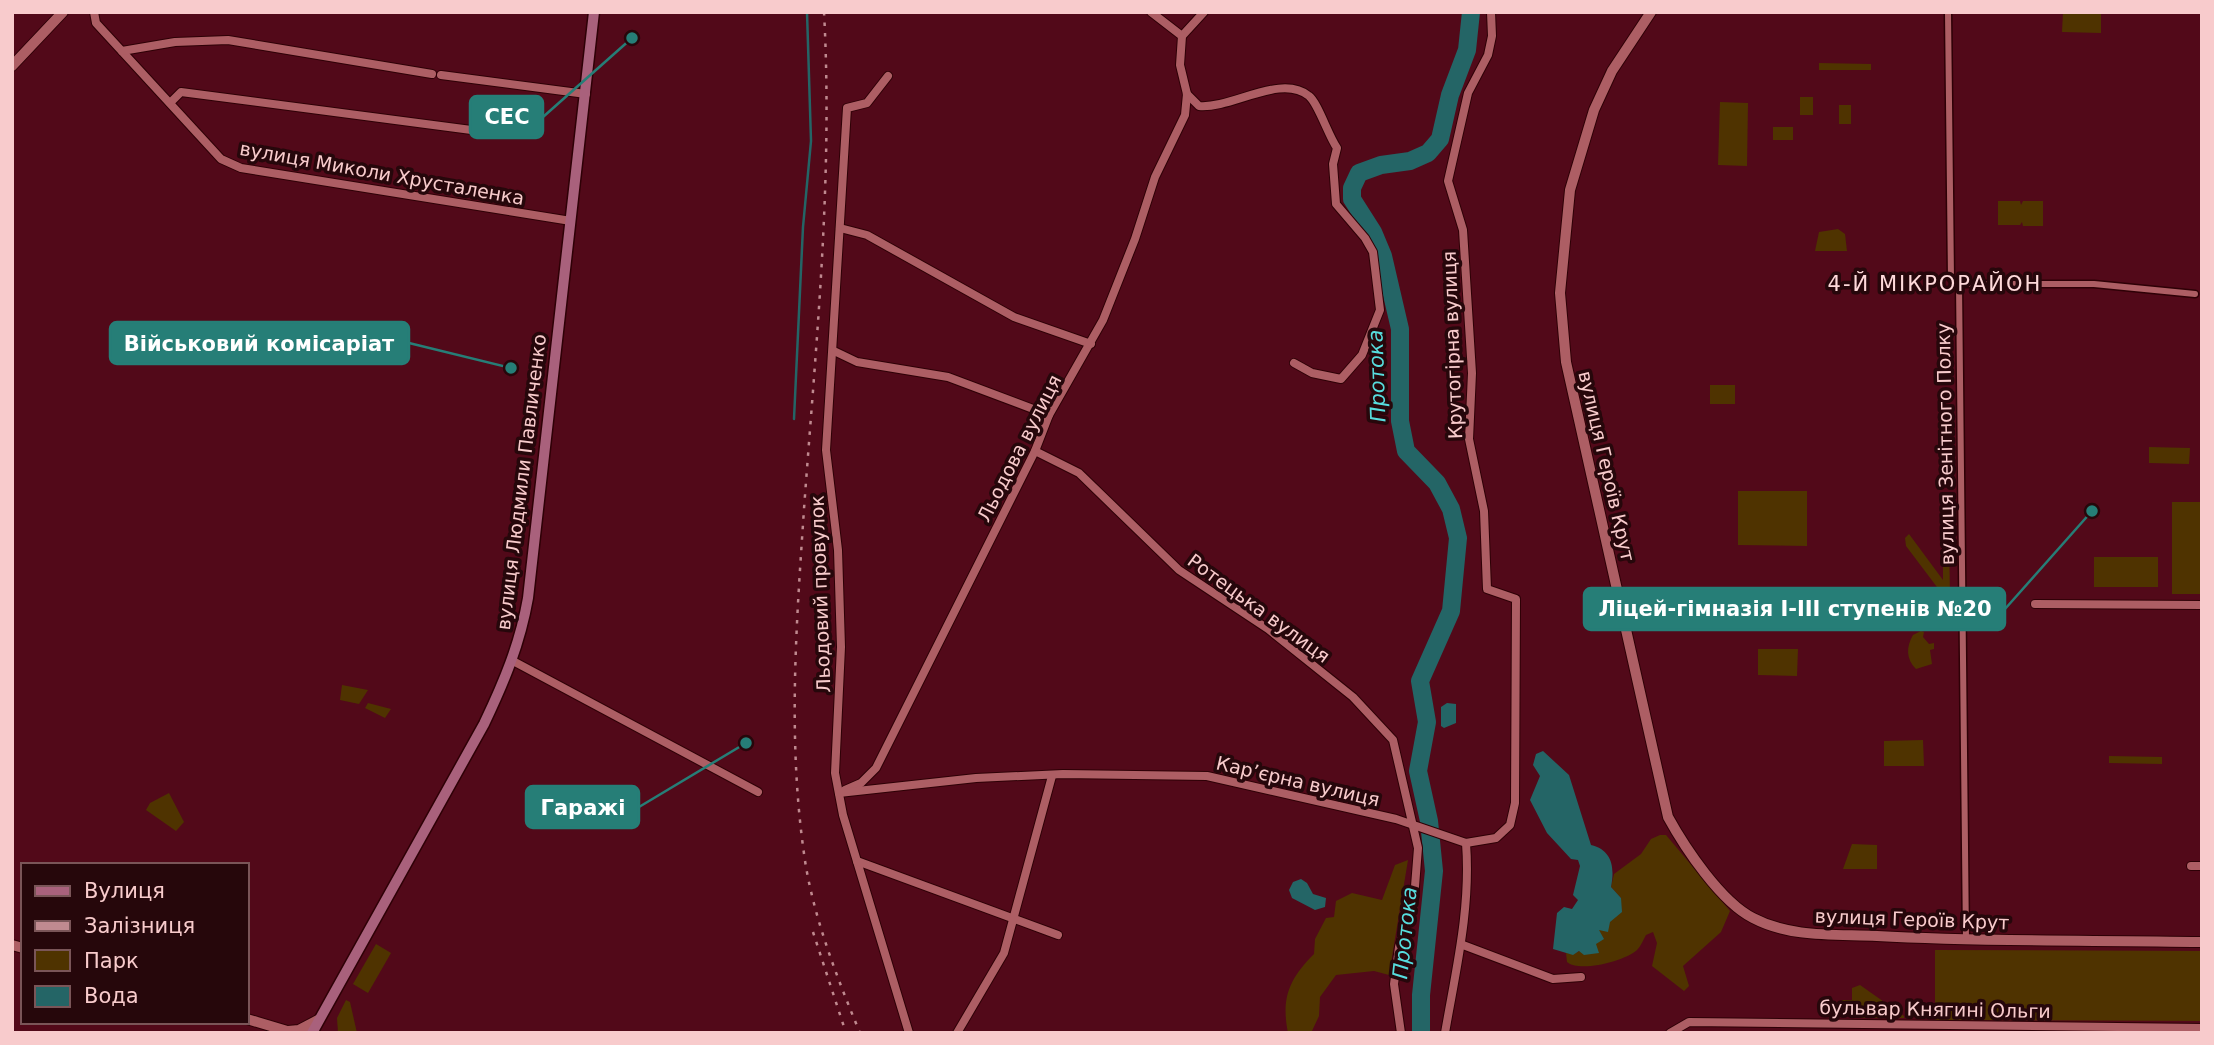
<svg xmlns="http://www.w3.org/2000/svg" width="2214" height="1045" font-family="'DejaVu Sans',sans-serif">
<rect width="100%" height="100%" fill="#520919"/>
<g fill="#4f3300">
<polygon points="2063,12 2101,12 2101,33 2062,32"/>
<polygon points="1819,63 1871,64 1871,70 1819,70"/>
<rect x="1800" y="97" width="13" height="18"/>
<polygon points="1720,102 1748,103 1747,166 1718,165"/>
<rect x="1839" y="105" width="12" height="19"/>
<rect x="1773" y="127" width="20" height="13"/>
<polygon points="1998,201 2020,201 2021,205 2023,201 2043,201 2043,226 2023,226 2022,222 2020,225 1998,225"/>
<polygon points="1838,229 1845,234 1847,251 1815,251 1819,232"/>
<rect x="1710" y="385" width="25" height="19"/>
<polygon points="2149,447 2190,448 2189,464 2149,463"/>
<polygon points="1738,491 1807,491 1807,546 1738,545"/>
<rect x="2172" y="502" width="30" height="92"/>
<polygon points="1909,534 1943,580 1943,540 1949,538 1950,596 1946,599 1906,546 1905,538"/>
<rect x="2094" y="557" width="64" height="30"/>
<path d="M1921,631L1924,632L1923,637L1929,644L1934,643V649L1930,650L1932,664L1916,669C1906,659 1906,647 1913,635Z"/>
<polygon points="1758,649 1798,649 1797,676 1758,675"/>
<polygon points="342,685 368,690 359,704 340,700"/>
<polygon points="368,703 391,709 385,718 365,708"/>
<polygon points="1923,740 1924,766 1884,766 1884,741"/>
<polygon points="2109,756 2162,757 2162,764 2109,763"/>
<polygon points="169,793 184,822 176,831 146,810 150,803"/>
<path d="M1660,835H1666L1730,911L1721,932L1683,966L1689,986L1684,991L1652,966L1657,943L1653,932L1646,935C1643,940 1641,946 1637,950C1625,961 1579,973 1567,962L1566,953L1573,954L1596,944L1598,930L1610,922L1621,898L1611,887L1614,874L1641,854L1651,839Z"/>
<polygon points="1852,844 1877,845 1877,869 1843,869"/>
<path d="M1408,860L1389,975L1374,971L1336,975L1320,997L1319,1016L1311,1033H1288C1281,998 1289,979 1314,954L1315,939L1326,918L1334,917L1336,901L1352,893L1382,900L1395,865Z"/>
<polygon points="376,944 391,953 368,993 353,984"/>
<polygon points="1935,950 2202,951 2202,1021 1935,1020"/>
<polygon points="1860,985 1904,1016 1904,1018 1857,1018 1843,1014 1840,1004 1842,1000 1852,1000 1852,988"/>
<polygon points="346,1000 350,1002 357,1033 338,1033 337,1018"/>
</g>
<g fill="#246566">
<polygon points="1447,703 1456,704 1456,723 1444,728 1441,726 1441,707"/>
<path d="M1543,751L1569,775L1591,845C1612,850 1615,867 1611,887L1621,898L1622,912L1610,922L1608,932L1599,930L1604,939L1596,944L1599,953L1584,955L1579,951L1573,955L1553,949L1557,913L1564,907L1572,909L1578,900L1573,895L1580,866L1578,860L1571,859L1547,833L1530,800L1540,776L1533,765L1536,754Z"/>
<polygon points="1301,879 1307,883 1313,894 1326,898 1325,907 1315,910 1292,898 1289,890 1293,882"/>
</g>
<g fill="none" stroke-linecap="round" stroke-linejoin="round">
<polyline stroke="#246566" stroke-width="2.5" points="794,419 803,227 811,141 807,12"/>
<polyline stroke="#246566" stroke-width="18" points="1421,1033 1421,995 1434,871 1429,821 1418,771 1427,722 1420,681 1451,611 1458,538 1451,509 1437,483 1406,451 1400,421 1400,329 1383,256 1373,232 1352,199 1352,188 1359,173 1381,165 1410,161 1428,153 1440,139 1450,95 1467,50 1471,12"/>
<g stroke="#2e0006" stroke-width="9">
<g id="pedestrian">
<polyline points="1948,12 1951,279 1959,284 2094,284 2195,294"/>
<polyline points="1959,284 1966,940"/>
</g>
</g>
<g stroke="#2e0006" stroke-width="10">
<g id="minor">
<polyline points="94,12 96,23 221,159 241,168 571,221"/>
<polyline points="1182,36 1204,12"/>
<polyline points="122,51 175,42 228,40 432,74"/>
<polyline points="441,75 586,94"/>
<polyline points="888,76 867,103 847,108 826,450 838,550 841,647 835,773 843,815 909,1033"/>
<path d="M1187,94L1199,106C1232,109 1281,73 1309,96C1318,103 1328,135 1337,148L1333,164L1336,204L1365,238L1373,252L1380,310L1362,355L1341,379L1312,373L1294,363"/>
<polyline points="170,103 181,92 479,131"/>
<polyline points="840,228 867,235 1014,317 1091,344"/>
<polyline points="834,351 857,362 948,377 1049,415"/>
<polyline points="1035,451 1079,473 1179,570 1268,629 1353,697 1393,740 1418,848 1414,899 1399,947 1394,984 1401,1033"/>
<polyline points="2035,604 2202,605"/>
<polyline points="513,661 758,792"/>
<polyline points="845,790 861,783 876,768 1035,451 1049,415 1103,320 1135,239 1155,177 1185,115 1187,94 1180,65 1182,36 1151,12"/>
<polyline points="839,793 976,778 1063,774 1207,776 1396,819 1466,843 1496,838 1510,825 1515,803 1516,599 1487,589 1484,511 1469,439 1472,373 1463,230 1448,181 1468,93 1488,55 1492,36 1491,12"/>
<polyline points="857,861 1058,935"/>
<polyline points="2191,866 2202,866"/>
<polyline points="1463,945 1553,979 1581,977"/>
<polyline points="957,1033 1004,953 1052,776"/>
<path d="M1445,1033C1456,969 1471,908 1466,843"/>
<polyline points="1670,1033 1689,1022 2202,1028"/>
</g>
</g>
<g stroke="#2e0006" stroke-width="12">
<g id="tertiary">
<path d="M1651,12L1612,71L1594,110L1570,190L1560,293L1566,362L1668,817C1685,848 1721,902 1753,918C1791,938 1835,934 1877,936C1985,942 2094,940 2202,942"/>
<polyline points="12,66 63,12"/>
<polyline points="12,945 23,948"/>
<polyline points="247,1019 294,1033"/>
<polyline points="288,1031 299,1030 318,1020"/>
</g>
</g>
<g stroke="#2e0006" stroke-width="13">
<path id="secondary" d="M312,1033L484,724C504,682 520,644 528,598L594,12"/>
</g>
<use href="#pedestrian" stroke="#ad5e64" stroke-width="6"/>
<use href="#minor" stroke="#ad5e64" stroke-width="8"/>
<use href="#tertiary" stroke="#ad5e64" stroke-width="10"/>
<use href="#secondary" stroke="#a9617c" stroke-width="10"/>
<g stroke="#c08a90" stroke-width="2.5" stroke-dasharray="3.5 7" stroke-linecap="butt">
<path d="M824,12C833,178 816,343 804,509C796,629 787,747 806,867C816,924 838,980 860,1033"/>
<polyline points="813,932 846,1033"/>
</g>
</g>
<g text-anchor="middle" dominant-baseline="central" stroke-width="7" stroke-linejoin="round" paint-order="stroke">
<g font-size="19" fill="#f8cbcc" stroke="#26070b">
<text transform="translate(382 173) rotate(10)">вулиця Миколи Хрусталенка</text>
<text transform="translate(1452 345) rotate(-92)">Крутогірна вулиця</text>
<text transform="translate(1945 444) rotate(-91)">вулиця Зенітного Полку</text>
<text transform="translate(1019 448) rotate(-63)">Льодова вулиця</text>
<text transform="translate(1607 466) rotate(77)">вулиця Героїв Крут</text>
<text transform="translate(521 482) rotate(-83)">вулиця Людмили Павличенко</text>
<text transform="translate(820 594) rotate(-92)">Льодовий провулок</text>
<text transform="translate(1259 608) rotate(36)">Ротецька вулиця</text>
<text transform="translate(1298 781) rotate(13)">Карʼєрна вулиця</text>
<text transform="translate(1912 919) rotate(2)">вулиця Героїв Крут</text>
<text transform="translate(1935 1009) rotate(1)">бульвар Княгині Ольги</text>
</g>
<g font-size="21" letter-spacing="2" fill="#fed9da" stroke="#26070b">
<text x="1935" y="284">4-Й МІКРОРАЙОН</text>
</g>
<g font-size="21" font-style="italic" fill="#57ddde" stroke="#26070b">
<text transform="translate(1377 376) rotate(-92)">Протока</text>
<text transform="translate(1405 933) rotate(-84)">Протока</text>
</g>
</g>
<path fill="none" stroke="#267e77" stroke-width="2.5" d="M632 38L543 117M511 368L409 343M2092 511L2005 609M746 743L639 807"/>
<g fill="#267e77" stroke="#26070b" stroke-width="2.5">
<circle cx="632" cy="38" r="7"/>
<circle cx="511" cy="368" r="7"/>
<circle cx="2092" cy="511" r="7"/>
<circle cx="746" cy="743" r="7"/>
</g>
<g fill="#267e77" stroke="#267e77" stroke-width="2.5">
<rect x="470" y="96" width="73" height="42" rx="7"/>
<rect x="110" y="322" width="299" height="42" rx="7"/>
<rect x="1584" y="588" width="421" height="42" rx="7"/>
<rect x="526" y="786" width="113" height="42" rx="7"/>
</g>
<g font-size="21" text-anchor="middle" font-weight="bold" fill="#fff">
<text x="507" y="124">СЕС</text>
<text x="259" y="351">Військовий комісаріат</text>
<text x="1795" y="616">Ліцей-гімназія I-III ступенів №20</text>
<text x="583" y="815">Гаражі</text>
</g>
<rect width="2214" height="1045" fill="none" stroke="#f8cbcc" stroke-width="28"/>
<rect x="21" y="863" width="228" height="161" fill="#26070b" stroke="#7a5558" stroke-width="2"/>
<rect x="35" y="886" width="35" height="10" fill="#a9617c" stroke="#7a5558" stroke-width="2"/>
<text x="84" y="898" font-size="21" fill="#f8cbcc">Вулиця</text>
<rect x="35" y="921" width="35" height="10" fill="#c08a90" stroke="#7a5558" stroke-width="2"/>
<text x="84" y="933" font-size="21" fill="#f8cbcc">Залізниця</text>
<rect x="35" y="950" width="35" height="21" fill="#4f3300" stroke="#7a5558" stroke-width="2"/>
<text x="84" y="968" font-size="21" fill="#f8cbcc">Парк</text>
<rect x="35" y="986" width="35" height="21" fill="#246566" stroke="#7a5558" stroke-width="2"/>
<text x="84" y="1003" font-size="21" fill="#f8cbcc">Вода</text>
</svg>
